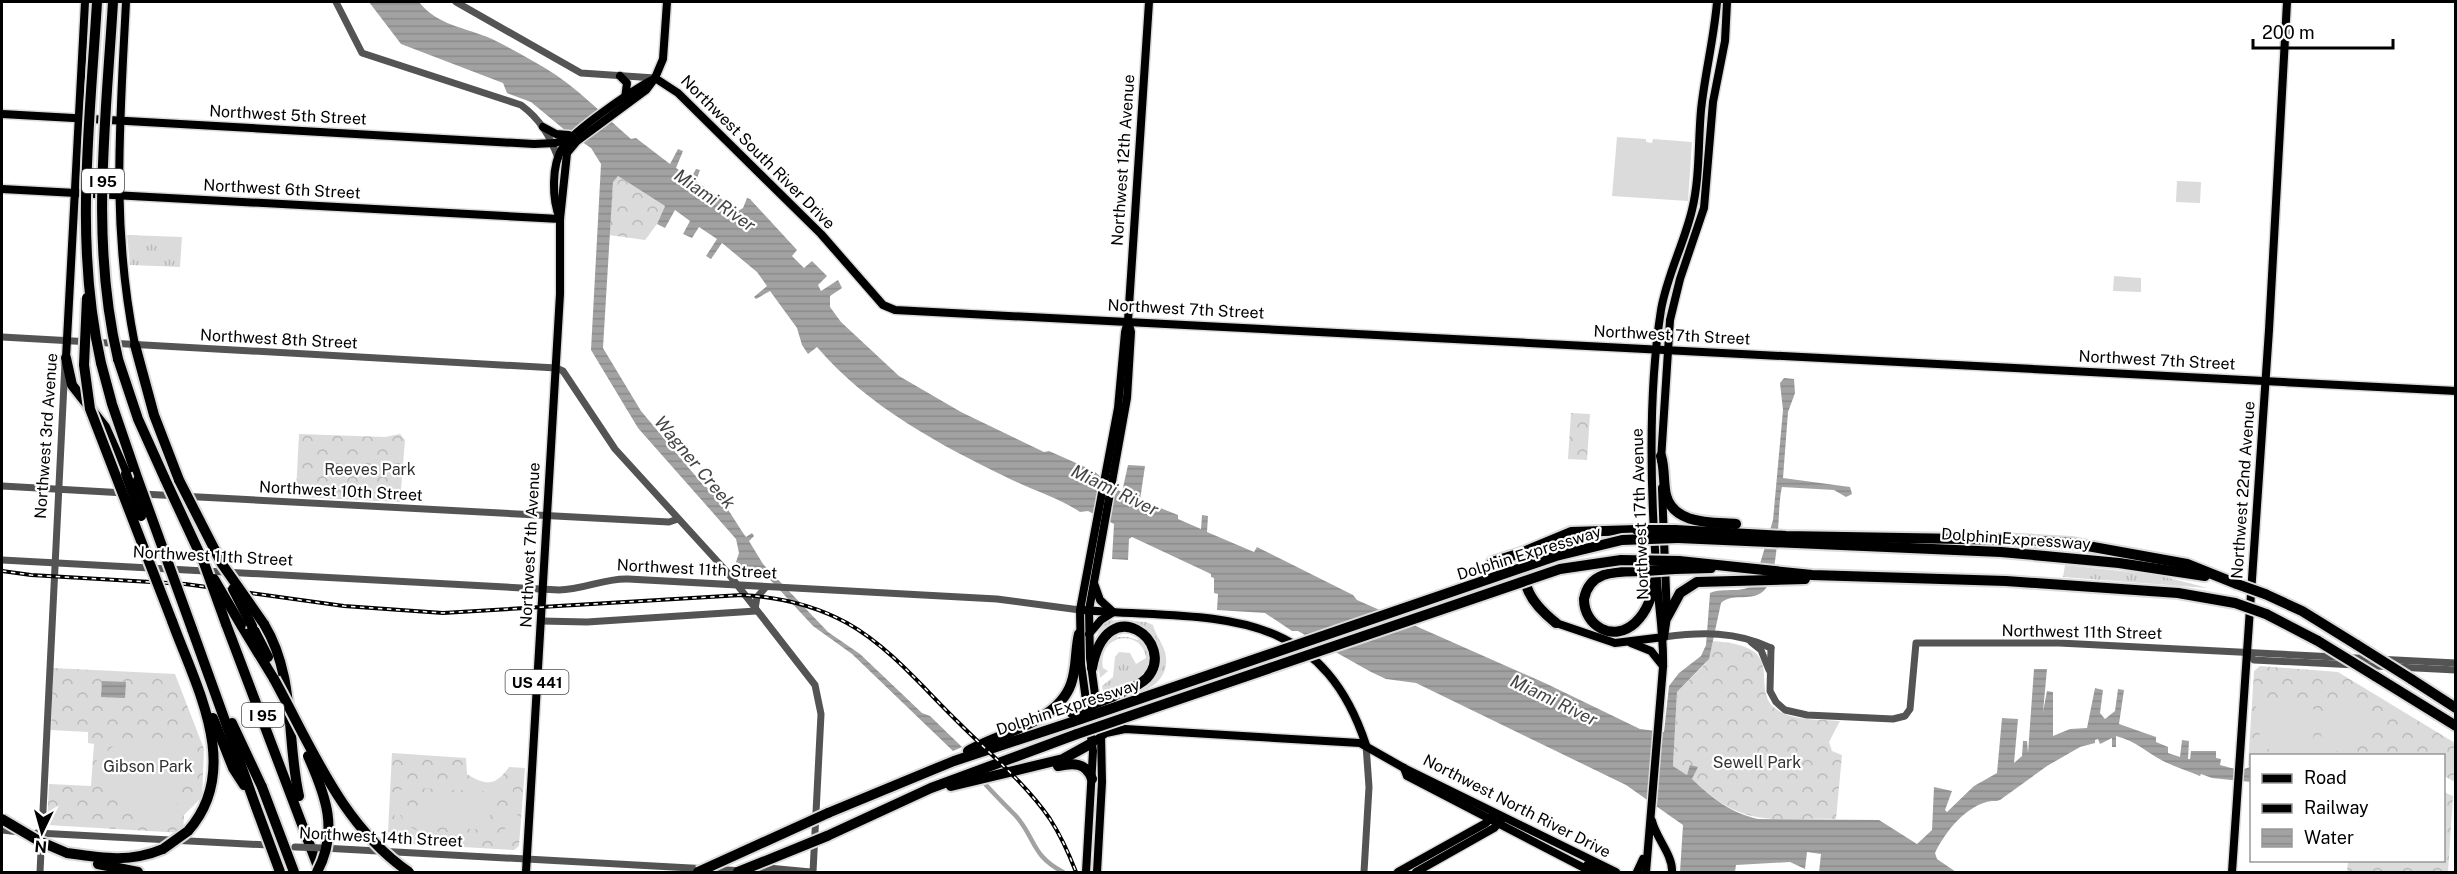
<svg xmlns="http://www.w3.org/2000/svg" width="2457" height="874" font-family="'Public Sans',sans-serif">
<defs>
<pattern id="grass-tufts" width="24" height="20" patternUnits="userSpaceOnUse" patternTransform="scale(1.5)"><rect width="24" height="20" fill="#dbdbdb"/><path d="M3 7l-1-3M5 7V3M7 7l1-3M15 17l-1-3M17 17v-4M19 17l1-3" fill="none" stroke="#bababa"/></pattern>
<pattern id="forest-crowns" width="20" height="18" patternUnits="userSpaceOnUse" patternTransform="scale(1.5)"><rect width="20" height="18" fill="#dbdbdb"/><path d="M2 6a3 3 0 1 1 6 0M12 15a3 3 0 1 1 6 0" fill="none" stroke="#bababa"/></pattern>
<pattern id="water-rules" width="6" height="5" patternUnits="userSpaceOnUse" patternTransform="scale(1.5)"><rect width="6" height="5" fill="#a2a2a2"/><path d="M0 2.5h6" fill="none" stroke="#8a8a8a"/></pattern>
</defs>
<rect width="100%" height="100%" fill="#fff"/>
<g fill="url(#grass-tufts)">
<polygon points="127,235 182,237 180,267 130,265"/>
<polygon points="2065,565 2158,575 2208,588 2063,577"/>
<path d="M1109,620L1146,622L1153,625C1155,634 1162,642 1165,652C1171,674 1155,688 1136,694L1134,691L1156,666L1137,627L1097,639L1099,627Z"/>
<path d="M1121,630L1122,634L1117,635V637H1128L1138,640L1139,638L1129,632L1145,638L1152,660L1144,677L1111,694L1103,691L1102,686L1113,677L1115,657L1119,652L1130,653L1136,664L1146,658C1142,628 1097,633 1103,668L1108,671L1100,678L1098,662L1101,646Z"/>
</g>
<g fill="url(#forest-crowns)">
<polygon points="618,176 665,206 657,224 645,240 609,235 613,181"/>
<polygon points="1571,413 1590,414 1587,460 1568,459"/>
<polygon points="299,434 385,437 400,434 405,440 400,502 300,497 296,492"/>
<path d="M1711,641C1793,645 1747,687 1776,709C1792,721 1820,719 1840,721L1829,742L1832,751L1842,755L1836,819C1768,817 1746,830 1692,779L1698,767L1690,769L1687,775L1673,766L1677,692L1706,663Z"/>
<polygon points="2260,666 2338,672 2455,743 2455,782 2444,776 2444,756 2252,756 2251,766 2248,766 2254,671"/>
<polygon points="53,668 175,674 204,749 202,797 184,815 183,833 47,825 49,784 91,786 94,744 88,743 88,732 51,730"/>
<path d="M392,753L466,758L467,774C486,786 496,786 509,767L525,768L519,846L514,850L410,844L402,834L388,832Z"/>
<polygon points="2444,792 2453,796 2448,872 2347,872 2348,861 2444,860"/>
</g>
<g fill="#dbdbdb" fill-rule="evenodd">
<polygon points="1617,137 1646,139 1646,142 1652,143 1653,139 1692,142 1688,201 1612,196"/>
<polygon points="2177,181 2201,182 2200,203 2176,202"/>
<polygon points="2114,276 2141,278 2141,292 2113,291"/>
<path d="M2256,702L2306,703L2312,706L2315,713L2312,755C2302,756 2289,758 2279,755C2258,749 2255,720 2256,702Z"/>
<path d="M2337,705L2370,708C2377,738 2346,753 2321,753L2322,715L2327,707Z"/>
<polygon points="119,741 180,746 177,810 154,828 147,828 95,767 95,762"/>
<path d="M416,782L513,786V792H510C526,812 516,837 491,841L411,836C386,823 388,788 416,782ZM416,788L496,792L511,805C514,819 509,830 495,834L419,831L407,826L400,815V803L408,792Z"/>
<polygon points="420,793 491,797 489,830 418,826"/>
</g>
<g fill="url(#water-rules)">
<path d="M369,2H419C438,26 465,27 492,39C510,48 528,58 545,68C577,87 603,115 631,139L636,138L670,164L678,149L683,151L676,168L691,178L696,169L700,170L696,181L738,211L743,208L747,198L750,199L797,250L792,256L804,268L812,261L827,276L818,285L821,291L838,280L842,288L830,296V307L841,322L899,376L961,412L1044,452L1049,451L1094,471L1113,488L1122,492L1128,465L1145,466L1140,500L1178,515V519L1201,529L1202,515L1208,516L1207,532L1254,552L1257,547L1353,595L1357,600L1547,684L1640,729L1664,732L1669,686L1679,673L1701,656L1706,645L1710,593C1723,587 1744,594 1754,584L1773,520L1783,410L1780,383L1784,378L1794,379L1795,393L1788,412L1783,478L1850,487L1852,494L1846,497L1834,490L1782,487C1776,509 1782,580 1761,593C1749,601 1732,593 1721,603L1709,659L1677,692L1673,766L1687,775L1690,765L1698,767L1692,779C1712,798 1731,813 1758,819L1879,820L1917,844L1932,830L1934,787L1952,791L1945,810L1947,812L1974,786L1997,773L2002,718L2018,719L2014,763L2022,756L2023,741H2027L2028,753L2034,669H2047L2043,712L2047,691L2053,692V736L2070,729L2087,728L2095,688L2103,690L2100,713L2105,719L2115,711L2118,689L2124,690L2119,724L2156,737V742L2168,747V753L2180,757L2182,740L2189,741L2188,759H2190L2191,751H2216V758L2221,759L2220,765C2230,767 2241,773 2251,766V782L2212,778L2201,774L2200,776C2188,771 2175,767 2163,761C2146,752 2136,741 2116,736V747H2112V738L2100,744L2098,739L2095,740V743L2080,747L2047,766L2000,800C1998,801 1995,801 1992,801C1967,804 1945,832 1935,853L1937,859L1956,872H1819L1821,854L1807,852L1805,869L1790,862L1736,865L1735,872H1680L1683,825L1626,785L1416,683L1386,679L1371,672L1298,631H1292L1265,613L1217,610L1218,594L1214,593V578L1211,577V574L1132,537L1129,539L1128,560L1112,559L1114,524L1088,511L1080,512C1063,500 1030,489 1010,479C940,445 868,407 817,347L808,354L802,345L797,328L770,291L756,299L754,297L767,286L757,272L722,243L711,259L706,256L717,239L699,227L692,238L683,234L690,221L675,210L665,228L657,224L665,206L618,176L613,182L603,348L641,411L704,486C720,492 735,522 746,537L752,533L754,536L749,541L763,564L828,632L860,654L922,713L930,716L962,747L953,751L852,654L813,626L762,571L744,572L736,562L739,553L736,539L638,428L591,350L601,164L591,148L566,131L531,102L507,93L503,83L401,44Z"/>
<polygon points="102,681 126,682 125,698 101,697"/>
</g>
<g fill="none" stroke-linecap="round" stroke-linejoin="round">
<path stroke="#a2a2a2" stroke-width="4.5" d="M986,785C996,796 1006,806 1016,816C1036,839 1031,855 1063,872"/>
<g stroke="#dbdbdb" stroke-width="11">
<g id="major">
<path d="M126,2C120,122 111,225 135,345"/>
<polyline points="620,76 627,83 625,98"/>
<polyline points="655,78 678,93 821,234 883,305 895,310 2456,391"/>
<polyline points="2,114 534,144 555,143 573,137"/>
<polyline points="543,127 556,134 569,135"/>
<polyline points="2,189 560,219"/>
<path d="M560,219C552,200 551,165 563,147C574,130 633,90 652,80"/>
<polyline points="66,358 85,2"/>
<polyline points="1661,460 1670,320 1680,279 1704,208 1713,102 1725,41 1727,2"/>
<polyline points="1662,488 1667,617 1664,637"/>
<path d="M1656,565C1650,481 1648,393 1661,310C1667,275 1684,244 1692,210C1700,177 1698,143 1701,110C1705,73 1714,38 1717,2"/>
<polyline points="1094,583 1100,600 1113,612"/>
<path d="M1083,610C1207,621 1318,599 1366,745"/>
<polyline points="1556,623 1615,643 1664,637"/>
<polyline points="1089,634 1101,620 1112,613"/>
<polyline points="1631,643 1651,651 1663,666"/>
<polyline points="1097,709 1090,658 1089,610 1127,398 1131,332 1128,321"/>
<polyline points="1092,743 1106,733 1125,729 1360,743 1404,768 1616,872"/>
<polyline points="1404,768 1407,776 1592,872"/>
<path d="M1652,821C1656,838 1673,855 1672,872"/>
<polyline points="1587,865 1603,872"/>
<polyline points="526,872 560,294 560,219 567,153 577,141 646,90 655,78 663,59 667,2"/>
<polyline points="1086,872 1093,751 1081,664 1080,610 1118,408 1125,332 1128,321 1149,2"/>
<polyline points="1097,872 1102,782 1101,734"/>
<polyline points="1398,872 1486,823 1494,815"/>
<polyline points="1416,872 1494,828 1502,819"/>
<polyline points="1637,872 1643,859"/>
<path d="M1646,872L1663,667C1664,638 1659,610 1657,581"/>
<polyline points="2232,872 2269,330 2287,2"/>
</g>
</g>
<g stroke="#dbdbdb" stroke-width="14">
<g id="highway">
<polyline points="135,345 154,415 179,480"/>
<polyline points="66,358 72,385 105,427 126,474"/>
<polyline points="118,359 138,419 165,479"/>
<polyline points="101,363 112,404 138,480"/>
<path d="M1661,456C1665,469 1663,482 1666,495C1674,525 1712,522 1736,524"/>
<polyline points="1675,530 1786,536 2021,540 2071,543 2187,564 2237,584"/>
<polyline points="1678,538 2001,552 2119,563 2205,576"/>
<path d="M1540,547C1511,577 1530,602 1556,623"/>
<polyline points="1679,561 1812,575 2006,581 2178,593 2235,603"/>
<polyline points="1492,562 1521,553 1571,532 1637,530"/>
<polyline points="1675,569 1711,568"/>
<path d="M1645,571C1620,572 1590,568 1584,599C1584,626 1613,643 1635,623C1649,610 1652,594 1656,577"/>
<polyline points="2265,594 2302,611 2357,645"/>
<polyline points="2266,614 2318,641"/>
<polyline points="1667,617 1680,593 1697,582 1805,579"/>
<path d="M172,621C196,687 243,769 188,831"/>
<polyline points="226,624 320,872"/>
<path d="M264,624C296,677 286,738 299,796"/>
<polyline points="241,625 274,679"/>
<polyline points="252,626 268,657"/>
<polyline points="192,629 256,807"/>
<path d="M1092,668C1107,588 1178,643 1147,678C1138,687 1125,691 1114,696"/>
<polyline points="2375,676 2456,726"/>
<polyline points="2411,679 2456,708"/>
<polyline points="213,718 233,768 244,785"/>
<polyline points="232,723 262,787"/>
<path d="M968,751C1001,732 1057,723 1071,684C1077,668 1075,650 1079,634"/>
<path d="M1058,766C1073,763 1086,762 1092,779"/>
<polyline points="951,786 1063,759 1092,743"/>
<polyline points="828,813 954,761 1072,722"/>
<polyline points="827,836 931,788 1077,734"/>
<path d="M67,853C101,858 130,863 163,849"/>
<polyline points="98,864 138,872"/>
</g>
</g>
<g stroke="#545454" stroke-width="7">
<path d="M336,2L362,53L521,105C540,119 550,136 558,158"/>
<polyline points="456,2 581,73 655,78"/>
<polyline points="2,337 556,368 563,371 615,449 728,573 815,685 821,714 813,872"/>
<polyline points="2,486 125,493"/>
<polyline points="142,494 669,522 678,519"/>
<path d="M2,560L559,590C583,590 604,578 628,579L997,599L1080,610"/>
<polyline points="755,609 757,597 766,587"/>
<polyline points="541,621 587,622 756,611"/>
<path d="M1664,637C1701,632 1736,631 1771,648"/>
<polyline points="1751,642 1761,650 1769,670"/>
<polyline points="1771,648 1770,691 1776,702 1785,710 1807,715 1893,719 1905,716 1910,709 1916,643 2059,643 2456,663"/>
<polyline points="2247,653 2254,660 2456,670"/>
<polyline points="2,830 20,832"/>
<polyline points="37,833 286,846"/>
<polyline points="323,848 764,872"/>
<polyline points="759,871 768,868 811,872"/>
<polyline points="40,872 65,363"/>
<polyline points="1364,872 1369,787 1366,745"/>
</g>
<use href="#major" stroke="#000" stroke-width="8"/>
<use href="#highway" stroke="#000" stroke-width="10"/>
<g stroke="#000" stroke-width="4">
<path id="rail" d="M2,571L31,575L185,584L344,606L443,613L742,595C780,597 814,605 847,623C890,647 924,689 959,723C990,754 1025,783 1050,819C1061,836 1069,854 1076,872"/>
</g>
<use href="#rail" stroke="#fff" stroke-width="1.5" stroke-dasharray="4.5" stroke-linecap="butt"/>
<g stroke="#dbdbdb" stroke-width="14" stroke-linecap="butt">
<g id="highway-bridge">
<path d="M97,2C90,122 74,244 101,363"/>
<path d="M113,2C106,120 90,241 118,359"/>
<polyline points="87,298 84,365 90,409 172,621"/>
<polyline points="126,474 141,516"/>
<polyline points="165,479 204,563 226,624"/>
<polyline points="138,480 192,629"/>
<polyline points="179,480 222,564 264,624"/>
<polyline points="1637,530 1675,530"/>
<polyline points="1645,571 1675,569"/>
<polyline points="214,579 241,625"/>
<polyline points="2237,584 2265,594"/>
<polyline points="233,589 252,626"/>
<polyline points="2235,603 2266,614"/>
<polyline points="2318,641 2375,676"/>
<polyline points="2357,645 2411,679"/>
<path d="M274,679C312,748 342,826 409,872"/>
<polyline points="1072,713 1114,696"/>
<polyline points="1072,722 1556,556 1622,540 1678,538"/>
<polyline points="1077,734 1560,569 1621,560 1679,561"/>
<path d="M308,756C326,796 339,831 317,872"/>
<polyline points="262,787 294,872"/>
<polyline points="256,807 280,872"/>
<polyline points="2,819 39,841 67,853"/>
<polyline points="163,849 188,831"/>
<polyline points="698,872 828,813"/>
<polyline points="738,872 827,836"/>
</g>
</g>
<polyline stroke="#545454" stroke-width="7" points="295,847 323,848"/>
<use href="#highway-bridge" stroke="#000" stroke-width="10"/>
</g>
<g text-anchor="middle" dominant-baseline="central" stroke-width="4.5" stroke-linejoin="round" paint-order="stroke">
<g fill="#fff" stroke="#4c4c4c" stroke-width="1.5">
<rect x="82" y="169" width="42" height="24" rx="4.5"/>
<rect x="505.5" y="670" width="63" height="24" rx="4.5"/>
<rect x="242" y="703" width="42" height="24" rx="4.5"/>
</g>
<g font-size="15" font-weight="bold" fill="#000">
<text x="103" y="181">I 95</text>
<text x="537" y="682">US 441</text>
<text x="263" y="715">I 95</text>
</g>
<g font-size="16" fill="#000" stroke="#fff">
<text transform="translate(288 115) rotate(3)">Northwest 5th Street</text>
<text transform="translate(758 152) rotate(45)">Northwest South River Drive</text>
<text transform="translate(1123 160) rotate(-86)">Northwest 12th Avenue</text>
<text transform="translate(282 189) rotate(3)">Northwest 6th Street</text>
<text transform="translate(1186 309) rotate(3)">Northwest 7th Street</text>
<text transform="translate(1672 335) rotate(3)">Northwest 7th Street</text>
<text transform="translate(279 339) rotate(3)">Northwest 8th Street</text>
<text transform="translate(2157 360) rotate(3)">Northwest 7th Street</text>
<text transform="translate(46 436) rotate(-86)">Northwest 3rd Avenue</text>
<text transform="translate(2243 490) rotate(-86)">Northwest 22nd Avenue</text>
<text transform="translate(341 491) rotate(3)">Northwest 10th Street</text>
<text transform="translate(1640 514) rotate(-92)">Northwest 17th Avenue</text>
<text transform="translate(2016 539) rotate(4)">Dolphin Expressway</text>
<text transform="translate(530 545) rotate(-87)">Northwest 7th Avenue</text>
<text transform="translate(1529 553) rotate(-17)">Dolphin Expressway</text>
<text transform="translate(213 556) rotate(3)">Northwest 11th Street</text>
<text transform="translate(697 569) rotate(3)">Northwest 11th Street</text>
<text transform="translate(2082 632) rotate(1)">Northwest 11th Street</text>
<text transform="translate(1068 707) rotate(-18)">Dolphin Expressway</text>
<text transform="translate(1517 806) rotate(27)">Northwest North River Drive</text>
<text transform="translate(381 837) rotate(3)">Northwest 14th Street</text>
</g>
<g font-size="16" fill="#323232" stroke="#fff">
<text x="370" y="469">Reeves Park</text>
<text x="1757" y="762">Sewell Park</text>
<text x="148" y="766">Gibson Park</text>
</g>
<g font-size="18" font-style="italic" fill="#434343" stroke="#fff">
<text transform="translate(715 200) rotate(35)">Miami River</text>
<text transform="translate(695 462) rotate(50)">Wagner Creek</text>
<text transform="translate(1115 490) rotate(26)">Miami River</text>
<text transform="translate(1554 700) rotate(26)">Miami River</text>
</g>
</g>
<rect width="2457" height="874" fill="none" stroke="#000000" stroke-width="6"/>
<rect x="2250" y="754" width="195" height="108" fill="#ffffff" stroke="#999999" stroke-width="1.5"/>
<rect x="2262" y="774" width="30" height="9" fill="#000000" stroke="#999999" stroke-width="1.5"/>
<text x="2304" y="784" font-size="18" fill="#000000">Road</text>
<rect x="2262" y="804" width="30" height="9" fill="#000000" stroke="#999999" stroke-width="1.5"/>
<text x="2304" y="814" font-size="18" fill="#000000">Railway</text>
<rect x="2262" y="829" width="30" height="18" fill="url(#water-rules)" stroke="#999999" stroke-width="1.5"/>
<text x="2304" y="844" font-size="18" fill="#000000">Water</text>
<g transform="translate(42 832) rotate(185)" stroke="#ffffff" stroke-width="4.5" paint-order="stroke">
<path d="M0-4.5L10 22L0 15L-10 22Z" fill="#000000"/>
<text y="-9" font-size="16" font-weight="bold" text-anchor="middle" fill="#000000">N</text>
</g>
<path d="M2253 39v9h140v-9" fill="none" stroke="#000000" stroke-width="3"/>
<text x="2262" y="39" font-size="18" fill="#000000" stroke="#ffffff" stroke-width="4.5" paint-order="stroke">200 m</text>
</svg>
